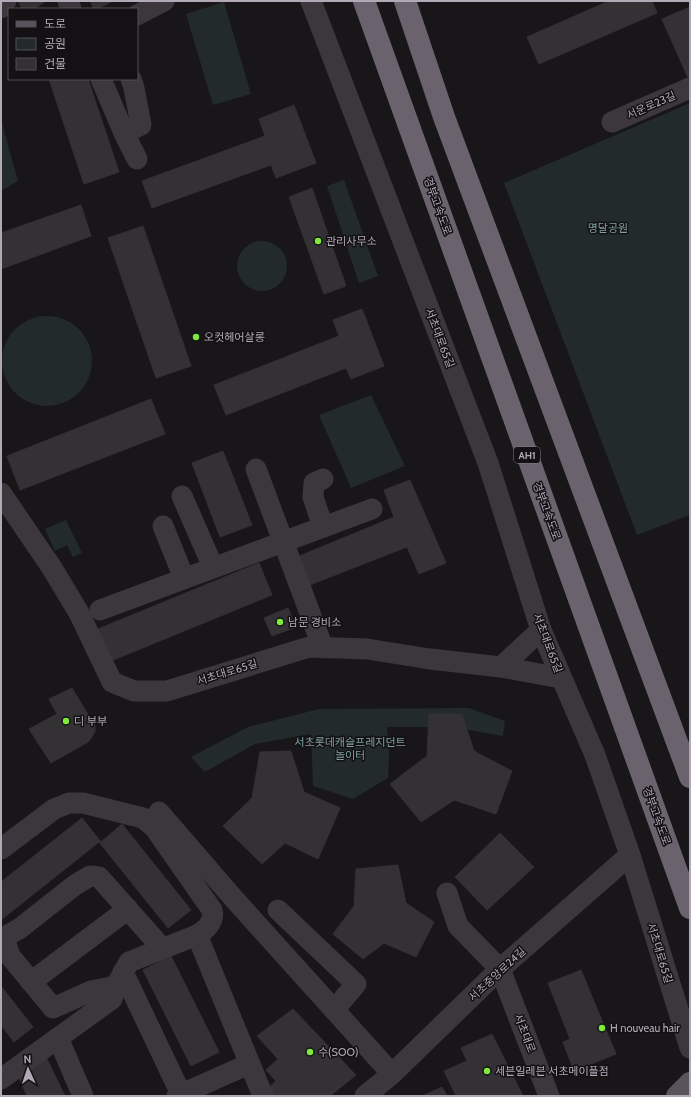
<svg xmlns="http://www.w3.org/2000/svg" width="691" height="1097" font-family="Cabin,'Noto Sans KR',sans-serif">
<rect width="100%" height="100%" fill="#181618"/>
<g fill="#222a2a">
<polygon points="224,2 251,94 213,105 186,14"/>
<polygon points="690,103 690,515 637,535 504,183"/>
<polygon points="2,123 18,181 1,191 1,124"/>
<polygon points="344,180 378,276 359,283 327,186"/>
<circle cx="262" cy="266" r="25"/>
<circle cx="47" cy="361" r="45"/>
<polygon points="371,395 405,466 351,488 319,415"/>
<polygon points="66,520 82,553 73,557 67,545 55,551 45,529"/>
<polygon points="469,708 505,721 503,736 452,727 387,727 389,754 388,778 353,799 313,786 311,734 255,744 205,772 191,757 248,727 319,709"/>
</g>
<g fill="#343134" stroke="#333034">
<polygon points="18,1 46,1 34,9 22,9"/>
<polygon points="90,1 113,1 97,9 94,9"/>
<polygon points="609,1 652,1 657,13 539,64 527,37"/>
<polygon points="690,7 690,80 689,80 662,19"/>
<polygon points="49,79 88,79 119,172 84,184"/>
<polygon points="294,105 316,163 276,178 271,165 152,208 142,181 265,136 259,119"/>
<polygon points="312,188 346,286 324,294 289,197"/>
<polygon points="81,205 91,236 1,269 1,233"/>
<polygon points="143,226 191,366 156,378 108,238"/>
<polygon points="362,309 384,366 351,379 346,368 226,415 214,385 339,336 333,320"/>
<polygon points="151,399 165,434 20,490 7,456"/>
<polygon points="223,451 252,525 220,537 192,463"/>
<polygon points="410,480 446,563 419,574 407,547 307,586 297,557 394,517 384,490"/>
<polygon points="259,563 272,595 106,663 93,631"/>
<polygon points="288,608 296,627 272,636 264,618"/>
<polygon points="72,688 95,726 95,731 92,737 88,742 51,763 29,729 57,714 49,699"/>
<polygon points="429,714 462,714 474,751 512,771 496,814 454,800 421,822 390,784 427,756"/>
<polygon points="291,751 304,792 340,808 318,859 285,843 262,864 223,826 252,798 260,752"/>
<polygon points="82,818 101,842 122,824 191,910 168,928 99,842 1,920 1,882"/>
<polygon points="500,833 534,867 487,910 455,877"/>
<polygon points="398,865 406,903 434,922 416,957 384,943 363,959 333,934 354,906 356,869"/>
<polygon points="171,956 219,1052 191,1066 143,970"/>
<polygon points="581,970 616,1054 574,1071 563,1042 570,1039 548,983"/>
<polygon points="1,986 33,1027 14,1042 1,1025"/>
<polygon points="293,1009 356,1075 330,1096 267,1096 264,1092 276,1081 266,1070 278,1059 257,1036"/>
<polygon points="492,1034 523,1096 456,1096 444,1071 467,1061 461,1048"/>
<polygon points="46,1057 65,1096 27,1096 16,1071"/>
<polygon points="442,1087 447,1096 422,1096"/>
</g>
<g fill="none" stroke-linecap="round" stroke-linejoin="round">
<g stroke="#3b373d" stroke-width="21">
<polyline points="68,1 71,9"/>
<polyline points="311,1 488,463 541,630 595,755 630,855 690,1048"/>
<polyline points="1,8 6,1"/>
<polyline points="137,15 164,1"/>
<polyline points="101,79 124,133 137,159"/>
<polyline points="612,122 690,88"/>
<polyline points="124,133 141,125 134,88 131,79"/>
<polyline points="256,469 323,648"/>
<polyline points="323,479 314,483 313,497 323,527"/>
<polyline points="1,493 52,568 79,613 112,682 134,691 167,691 309,647 367,649 430,659 501,667 561,678"/>
<polyline points="182,496 213,567"/>
<polyline points="163,526 184,578"/>
<polyline points="100,610 372,509"/>
<polyline points="501,667 541,630"/>
<polyline points="159,812 235,900 392,1074"/>
<path d="M1,849L54,809L69,803H83L143,818L154,827L212,910C215,921 206,930 197,935L263,1096"/>
<polyline points="447,893 458,926 500,969 549,1096"/>
<polyline points="278,910 356,984 334,1010"/>
<polyline points="123,972 181,1094"/>
<polyline points="31,982 128,909"/>
<polyline points="116,986 91,991 53,1008 10,956 6,944 8,935 19,929 75,885 90,876 99,877 163,949"/>
<polyline points="58,1038 83,1096"/>
<polyline points="1,1079 112,999 116,986 129,962 197,935"/>
<polyline points="177,1096 249,1064"/>
<polyline points="365,1096 392,1074 500,969 630,855"/>
</g>
<polyline stroke="#59535b" stroke-width="22" points="677,1096 690,1083"/>
<g stroke="#6a636d" stroke-width="22">
<polyline points="364,1 690,908"/>
<polyline points="405,1 444,117 690,777"/>
</g>
</g>
<g fill="#7fe93c" stroke="#131113" stroke-width="1.5">
<circle cx="318" cy="241" r="4"/>
<circle cx="196" cy="337" r="4"/>
<circle cx="280" cy="622" r="4"/>
<circle cx="66" cy="721" r="4"/>
<circle cx="602" cy="1028" r="4"/>
<circle cx="310" cy="1052" r="4"/>
<circle cx="487" cy="1071" r="4"/>
</g>
<g text-anchor="middle" dominant-baseline="central" stroke-width="3" stroke-linejoin="round" paint-order="stroke">
<rect fill="#131113" stroke="#827b86" stroke-width="1" x="514" y="447" width="26" height="16" rx="3"/>
<g font-size="10" font-weight="bold" fill="#b2a9b7">
<text x="527" y="455">AH1</text>
</g>
<g font-size="11" fill="#b2a9b7" stroke="#131113">
<text transform="translate(651 105) rotate(-24)">서운로23길</text>
<text transform="translate(438 206) rotate(70)">경부고속도로</text>
<text transform="translate(440 338) rotate(69)">서초대로65길</text>
<text transform="translate(547 511) rotate(70)">경부고속도로</text>
<text transform="translate(548 643) rotate(69)">서초대로65길</text>
<text transform="translate(227 672) rotate(-17)">서초대로65길</text>
<text transform="translate(657 816) rotate(70)">경부고속도로</text>
<text transform="translate(660 953) rotate(73)">서초대로65길</text>
<text transform="translate(497 974) rotate(-43)">서초중앙로24길</text>
<text transform="translate(525 1033) rotate(69)">서초대로</text>
</g>
<g font-size="11" fill="#80a1a1" stroke="#131113">
<text x="608" y="228">명달공원</text>
<text x="350" y="742">서초롯데캐슬프레지던트<tspan x="350" dy="13">놀이터</tspan></text>
</g>
<g font-size="11" fill="#b2a9b7" stroke="#131113" text-anchor="start">
<text x="326" y="241">관리사무소</text>
<text x="204" y="337">오컷헤어살롱</text>
<text x="288" y="622">남문 경비소</text>
<text x="74" y="721">디 부부</text>
<text x="610" y="1028">H nouveau hair</text>
<text x="318" y="1052">수(SOO)</text>
<text x="495" y="1071">세븐일레븐 서초메이플점</text>
</g>
</g>
<rect width="691" height="1097" fill="none" stroke="#b2a9b7" stroke-width="4"/>
<rect x="8" y="8" width="130" height="72" fill="#131113" stroke="#534e55"/>
<rect x="16" y="21" width="20" height="6" fill="#59535b" stroke="#534e55"/>
<text x="44" y="28" font-size="12" fill="#b2a9b7">도로</text>
<rect x="16" y="38" width="20" height="12" fill="#222a2a" stroke="#534e55"/>
<text x="44" y="48" font-size="12" fill="#b2a9b7">공원</text>
<rect x="16" y="58" width="20" height="12" fill="#343134" stroke="#534e55"/>
<text x="44" y="68" font-size="12" fill="#b2a9b7">건물</text>
<g transform="translate(28 1069) rotate(357)" stroke="#131113" stroke-width="3" paint-order="stroke">
<path d="M0-3L7 15L0 10L-7 15Z" fill="#b2a9b7"/>
<text y="-6" font-size="11" font-weight="bold" text-anchor="middle" fill="#b2a9b7">N</text>
</g>
</svg>
